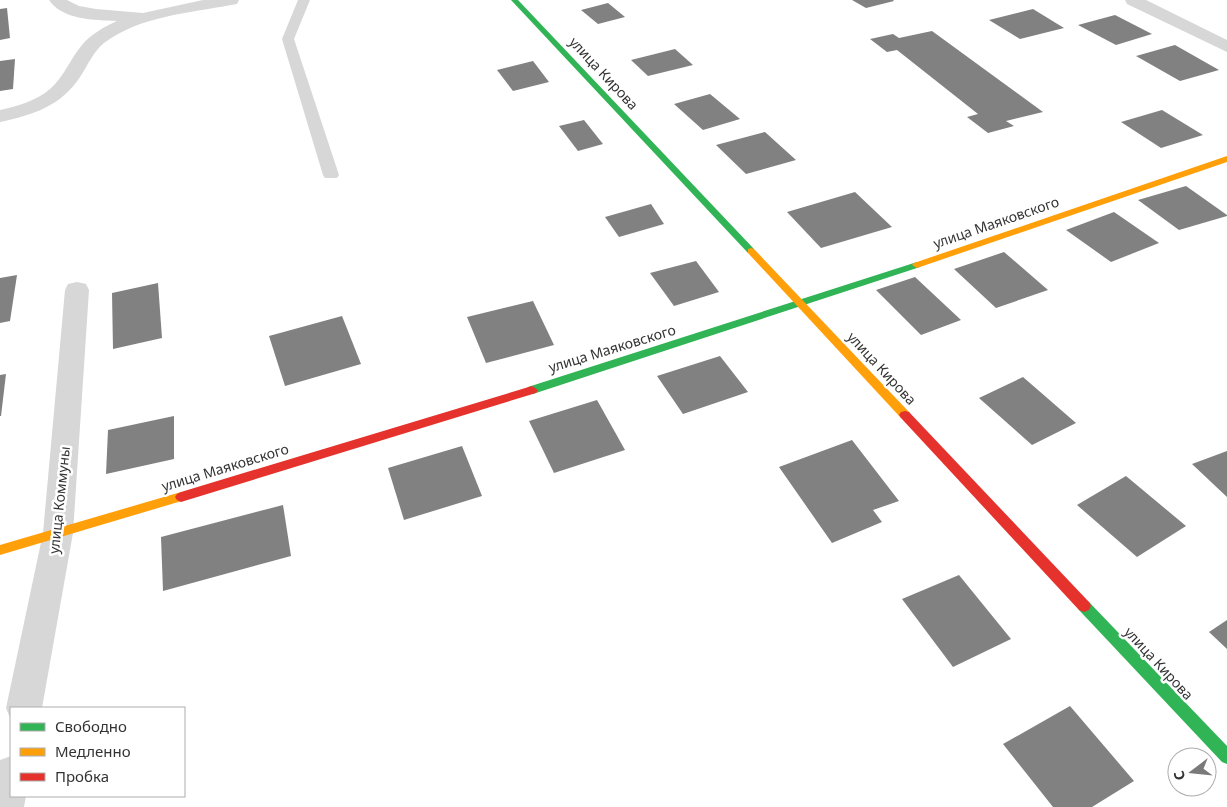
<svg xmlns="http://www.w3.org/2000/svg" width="1227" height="807" font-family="'Noto Sans',sans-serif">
<rect width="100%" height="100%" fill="#fff"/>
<g fill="#818181">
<polygon points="852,0 893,0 894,1 866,8"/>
<polygon points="608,3 625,17 598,24 581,10"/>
<polygon points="7,8 10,38 0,40 0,9"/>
<polygon points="1033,9 1064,28 1020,39 989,20"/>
<polygon points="1115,15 1152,34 1116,45 1078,25"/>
<polygon points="932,31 1043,112 1006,121 1014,126 988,133 967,117 978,114 897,50 887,52 870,39 893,34 899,38"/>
<polygon points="1175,45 1219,70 1180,81 1136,56"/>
<polygon points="675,49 693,65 648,76 631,60"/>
<polygon points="15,59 13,89 0,91 0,61"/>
<polygon points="533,61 549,82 513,91 497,70"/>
<polygon points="710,94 740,119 703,130 674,104"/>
<polygon points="1162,110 1203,135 1161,148 1121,122"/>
<polygon points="584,120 603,144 578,151 559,126"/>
<polygon points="765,132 796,160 746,174 716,145"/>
<polygon points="1186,186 1227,215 1227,216 1179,230 1138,200"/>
<polygon points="855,192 892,227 821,248 787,212"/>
<polygon points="651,204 664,224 619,237 605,217"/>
<polygon points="1114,212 1159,243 1111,262 1066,230"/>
<polygon points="1004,252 1048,290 996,308 954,269"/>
<polygon points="696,261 719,292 674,306 650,273"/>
<polygon points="17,275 10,321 0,323 0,278"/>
<polygon points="915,277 961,320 921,335 876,290"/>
<polygon points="158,283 162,338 113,349 112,293"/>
<polygon points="533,301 554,345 486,363 467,317"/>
<polygon points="342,316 361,364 285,386 269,336"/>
<polygon points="720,356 748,392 683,414 657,376"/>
<polygon points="6,374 1,416 0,416 0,375"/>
<polygon points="1023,377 1076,423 1032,445 979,398"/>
<polygon points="597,400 625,450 554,473 529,421"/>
<polygon points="174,416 174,459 106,474 108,430"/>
<polygon points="852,440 899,501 873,510 882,522 832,543 779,467"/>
<polygon points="462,446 482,496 404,520 388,468"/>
<polygon points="1227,451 1227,497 1192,464"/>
<polygon points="1126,476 1186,526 1137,557 1077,505"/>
<polygon points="283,505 291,556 163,591 161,537"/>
<polygon points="959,575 1011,639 953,667 902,599"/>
<polygon points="1227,620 1227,649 1209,632"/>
<polygon points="1070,706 1134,781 1092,807 1053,807 1003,744"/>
</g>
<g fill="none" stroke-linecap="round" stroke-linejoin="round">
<polygon fill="#d7d7d7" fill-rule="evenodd" points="298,0 310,0 294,39 339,175 337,178 325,178 323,175 282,39"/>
<g fill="#d7d7d7" fill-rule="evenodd">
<path d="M49,0H67L79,6L96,9L143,13L203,0H239L237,4L231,5C189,13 140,16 104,43C93,52 88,65 80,77C61,106 33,115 0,122V110C18,106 36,101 50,89C64,77 70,59 82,45C91,34 104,27 117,21C95,20 62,20 49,0Z"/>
<polygon points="1125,0 1146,0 1227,40 1227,52 1127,4"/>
<polygon points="77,282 86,284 89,290 73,533 42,708 11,708 11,720 6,708 43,533 65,290 68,284"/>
<polygon points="11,756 11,796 26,796 24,807 0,807 0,760"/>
</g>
<g fill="#30b455" fill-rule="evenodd">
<polygon points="511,0 518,0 754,249 754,253 748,253"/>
<polygon points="917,262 922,265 920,267 536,393 532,394 526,390 528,387"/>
<polygon points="1084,600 1089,602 1227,746 1227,764 1222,762 1079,610 1077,606 1079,602"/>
</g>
<g fill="#ff9f0a" fill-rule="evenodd">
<polygon points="1227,156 1227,162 920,267 917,268 912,265 914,263"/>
<polygon points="751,248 754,249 909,412 911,415 909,418 901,418 748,253 748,249"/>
<polygon points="181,492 185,494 187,497 185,500 0,555 0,545"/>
</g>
<g fill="#e5322d" fill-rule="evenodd">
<polygon points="532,386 538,390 536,393 181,502 177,500 175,497 177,494 181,492"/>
<polygon points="905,411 909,412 1089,602 1091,606 1089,610 1084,612 1079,610 901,418 899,415 901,412"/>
</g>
</g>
<g text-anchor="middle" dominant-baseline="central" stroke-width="5" stroke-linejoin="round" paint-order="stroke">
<g font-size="14" fill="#333" stroke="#fff">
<text transform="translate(604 73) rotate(47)">улица Кирова</text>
<text transform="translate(996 222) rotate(-19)">улица Маяковского</text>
<text transform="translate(612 348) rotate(-17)">улица Маяковского</text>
<text transform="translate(882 368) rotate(47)">улица Кирова</text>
<text transform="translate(225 467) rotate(-17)">улица Маяковского</text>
<text transform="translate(59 500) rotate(-84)">улица Коммуны</text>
<text transform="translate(1159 663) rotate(47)">улица Кирова</text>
</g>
</g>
<rect x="10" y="707" width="175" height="90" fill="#ffffff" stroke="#adadad"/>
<rect x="20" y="723" width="25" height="8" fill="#30b455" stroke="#adadad"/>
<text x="55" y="732" font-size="15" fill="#333333">Свободно</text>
<rect x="20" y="748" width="25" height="8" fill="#ff9f0a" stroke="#adadad"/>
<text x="55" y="757" font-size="15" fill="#333333">Медленно</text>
<rect x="20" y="773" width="25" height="8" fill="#e5322d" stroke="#adadad"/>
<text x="55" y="782" font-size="15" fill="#333333">Пробка</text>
<g transform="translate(1192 772) rotate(254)"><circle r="24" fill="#ffffff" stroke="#adadad"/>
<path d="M0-4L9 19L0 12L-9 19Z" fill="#7a7a7a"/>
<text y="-8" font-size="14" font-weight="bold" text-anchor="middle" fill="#333333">С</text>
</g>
</svg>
